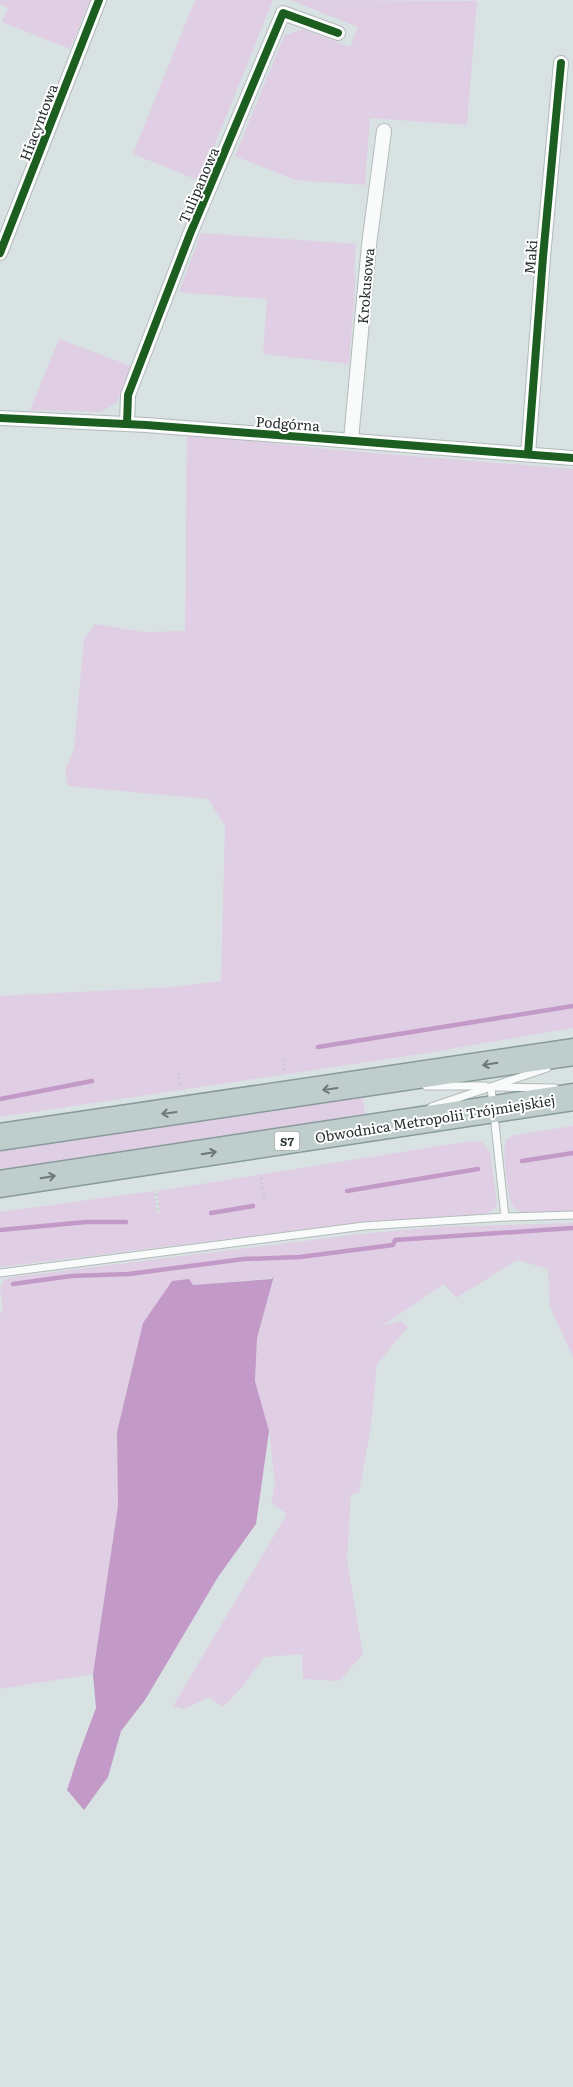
<svg xmlns="http://www.w3.org/2000/svg" width="573" height="2087" font-family="Literata,serif">
<rect width="100%" height="100%" fill="#d8e2e2"/>
<g fill="#e0cee4">
<polygon points="0,0 90,0 70,49 2,22 8,8 0,5"/>
<polygon points="195,0 273,0 200,181 133,154"/>
<polygon points="290,0 477,1 467,125 370,118 365,185 295,180 235,156 284,36 302,29 350,47 358,27"/>
<polygon points="201,233 356,244 354,272 356,275 349,364 263,354 267,299 179,292"/>
<polygon points="59,339 131,366 117,402 101,412 30,410"/>
<polygon points="187,434 337,450 573,469 573,1028 421,1054 0,1117 0,996 174,987 221,981 225,826 208,799 68,786 65,772 74,748 84,639 95,624 144,632 185,631"/>
<polygon points="362,1093 366,1120 0,1174 0,1148"/>
<path d="M573,1126V1211L523,1213C519,1211 515,1210 513,1206C507,1198 502,1149 506,1140L514,1135Z"/>
<polygon points="471,1141 482,1142 490,1152 497,1203 494,1209 486,1214 350,1224 0,1267 0,1212 154,1191 157,1213 160,1213 157,1191"/>
<polygon points="573,1223 573,1357 550,1307 548,1269 517,1260 456,1298 444,1284 382,1326 401,1321 408,1327 377,1364 371,1426 359,1493 351,1494 347,1560 363,1654 339,1681 303,1679 302,1654 264,1657 242,1687 223,1707 209,1697 184,1709 173,1706 287,1514 271,1503 275,1484 269,1431 255,1381 257,1338 274,1278 193,1285 188,1279 117,1432 118,1506 93,1674 0,1689 0,1313 3,1312 0,1288 4,1280 13,1277 361,1234 439,1227"/>
</g>
<polygon fill="#c399c7" points="274,1276 257,1338 255,1381 269,1431 256,1524 218,1577 145,1700 121,1731 108,1777 84,1810 67,1790 78,1756 96,1708 93,1674 118,1506 117,1432 143,1323 172,1281 189,1279 193,1285 272,1279"/>
<g fill="none" stroke-linecap="round" stroke-linejoin="round">
<g stroke="#c399c7" stroke-width="4.5">
<polyline points="318,1047 573,1006"/>
<polyline points="0,1099 92,1081"/>
<polyline points="522,1161 573,1153"/>
<polyline points="347,1191 478,1169"/>
<polyline points="211,1213 253,1206"/>
<polyline points="0,1230 86,1222 126,1222"/>
<polyline points="13,1284 71,1276 129,1274 244,1259 300,1257 393,1245 395,1240 573,1228"/>
</g>
<g stroke="#b3bbba" stroke-width="9">
<g id="service">
<polyline points="426,1086 485,1086"/>
<polyline points="491,1087 505,1217"/>
<polyline points="496,1087 555,1088"/>
<polyline points="431,1107 547,1068"/>
<polyline points="0,1273 364,1226 505,1217 573,1215"/>
</g>
</g>
<g stroke="#b3bbba" stroke-width="16">
<g id="minor">
<polyline points="0,253 99,0"/>
<polyline points="0,418 146,425 573,458"/>
<polyline points="127,424 128,395 190,234 283,13 338,33"/>
<polyline points="351,440 369,245 384,131"/>
<polyline points="528,454 543,257 561,63"/>
</g>
</g>
<g stroke="#889a9a" stroke-width="29">
<g id="motorway">
<polyline points="0,1137 573,1052"/>
<polyline points="0,1184 573,1097"/>
</g>
</g>
<g stroke="#bec2c2" stroke-width="2.5" stroke-dasharray="1 4" stroke-linecap="butt">
<polyline points="283,1059 284,1071"/>
<polyline points="178,1073 180,1086"/>
<polyline points="261,1178 265,1200"/>
<polyline points="156,1194 159,1213"/>
</g>
<use href="#service" stroke="#f9fbfb" stroke-width="7"/>
<use href="#minor" stroke="#f9fbfb" stroke-width="14"/>
<use href="#motorway" stroke="#bfcecd" stroke-width="26"/>
<g stroke="#fff" stroke-width="11">
<g id="cycleway">
<polyline points="0,253 99,0"/>
<polyline points="0,418 146,425 573,458"/>
<polyline points="127,424 128,395 190,234 283,13 338,33"/>
<polyline points="528,454 543,257 561,63"/>
</g>
</g>
<use href="#cycleway" stroke="#1b5e20" stroke-width="8"/>
</g>
<defs><path id="oneway-shaft" d="M-6 0H5M1.5-3L5.5 0L1.5 3" fill="none" stroke-width="1.6" stroke-linecap="round" stroke-linejoin="round" transform="scale(1.25)"/></defs>
<g stroke="#6c7777">
<use href="#oneway-shaft" transform="translate(490 1064) rotate(171)"/>
<use href="#oneway-shaft" transform="translate(330 1089) rotate(172)"/>
<use href="#oneway-shaft" transform="translate(169 1113) rotate(172)"/>
<use href="#oneway-shaft" transform="translate(209 1153) rotate(-9)"/>
<use href="#oneway-shaft" transform="translate(48 1177) rotate(-9)"/>
</g>
<g text-anchor="middle" dominant-baseline="central" stroke-width="4" stroke-linejoin="round" paint-order="stroke">
<rect fill="#fff" stroke="#696e6e" stroke-width="1" x="274.5" y="1131.5" width="25" height="19" rx="4"/>
<g font-size="12" font-weight="bold" fill="#293030">
<text x="287" y="1141">S7</text>
</g>
<g font-size="14" fill="#293030" stroke="#fff">
<text transform="translate(38 122) rotate(-69)">Hiacyntowa</text>
<text transform="translate(198 185) rotate(-67)">Tulipanowa</text>
<text transform="translate(530 257) rotate(-85)">Maki</text>
<text transform="translate(365 286) rotate(-85)">Krokusowa</text>
<text transform="translate(288 423) rotate(4)">Podgórna</text>
<text transform="translate(435 1118) rotate(-9)">Obwodnica Metropolii Trójmiejskiej</text>
</g>
</g>
</svg>
